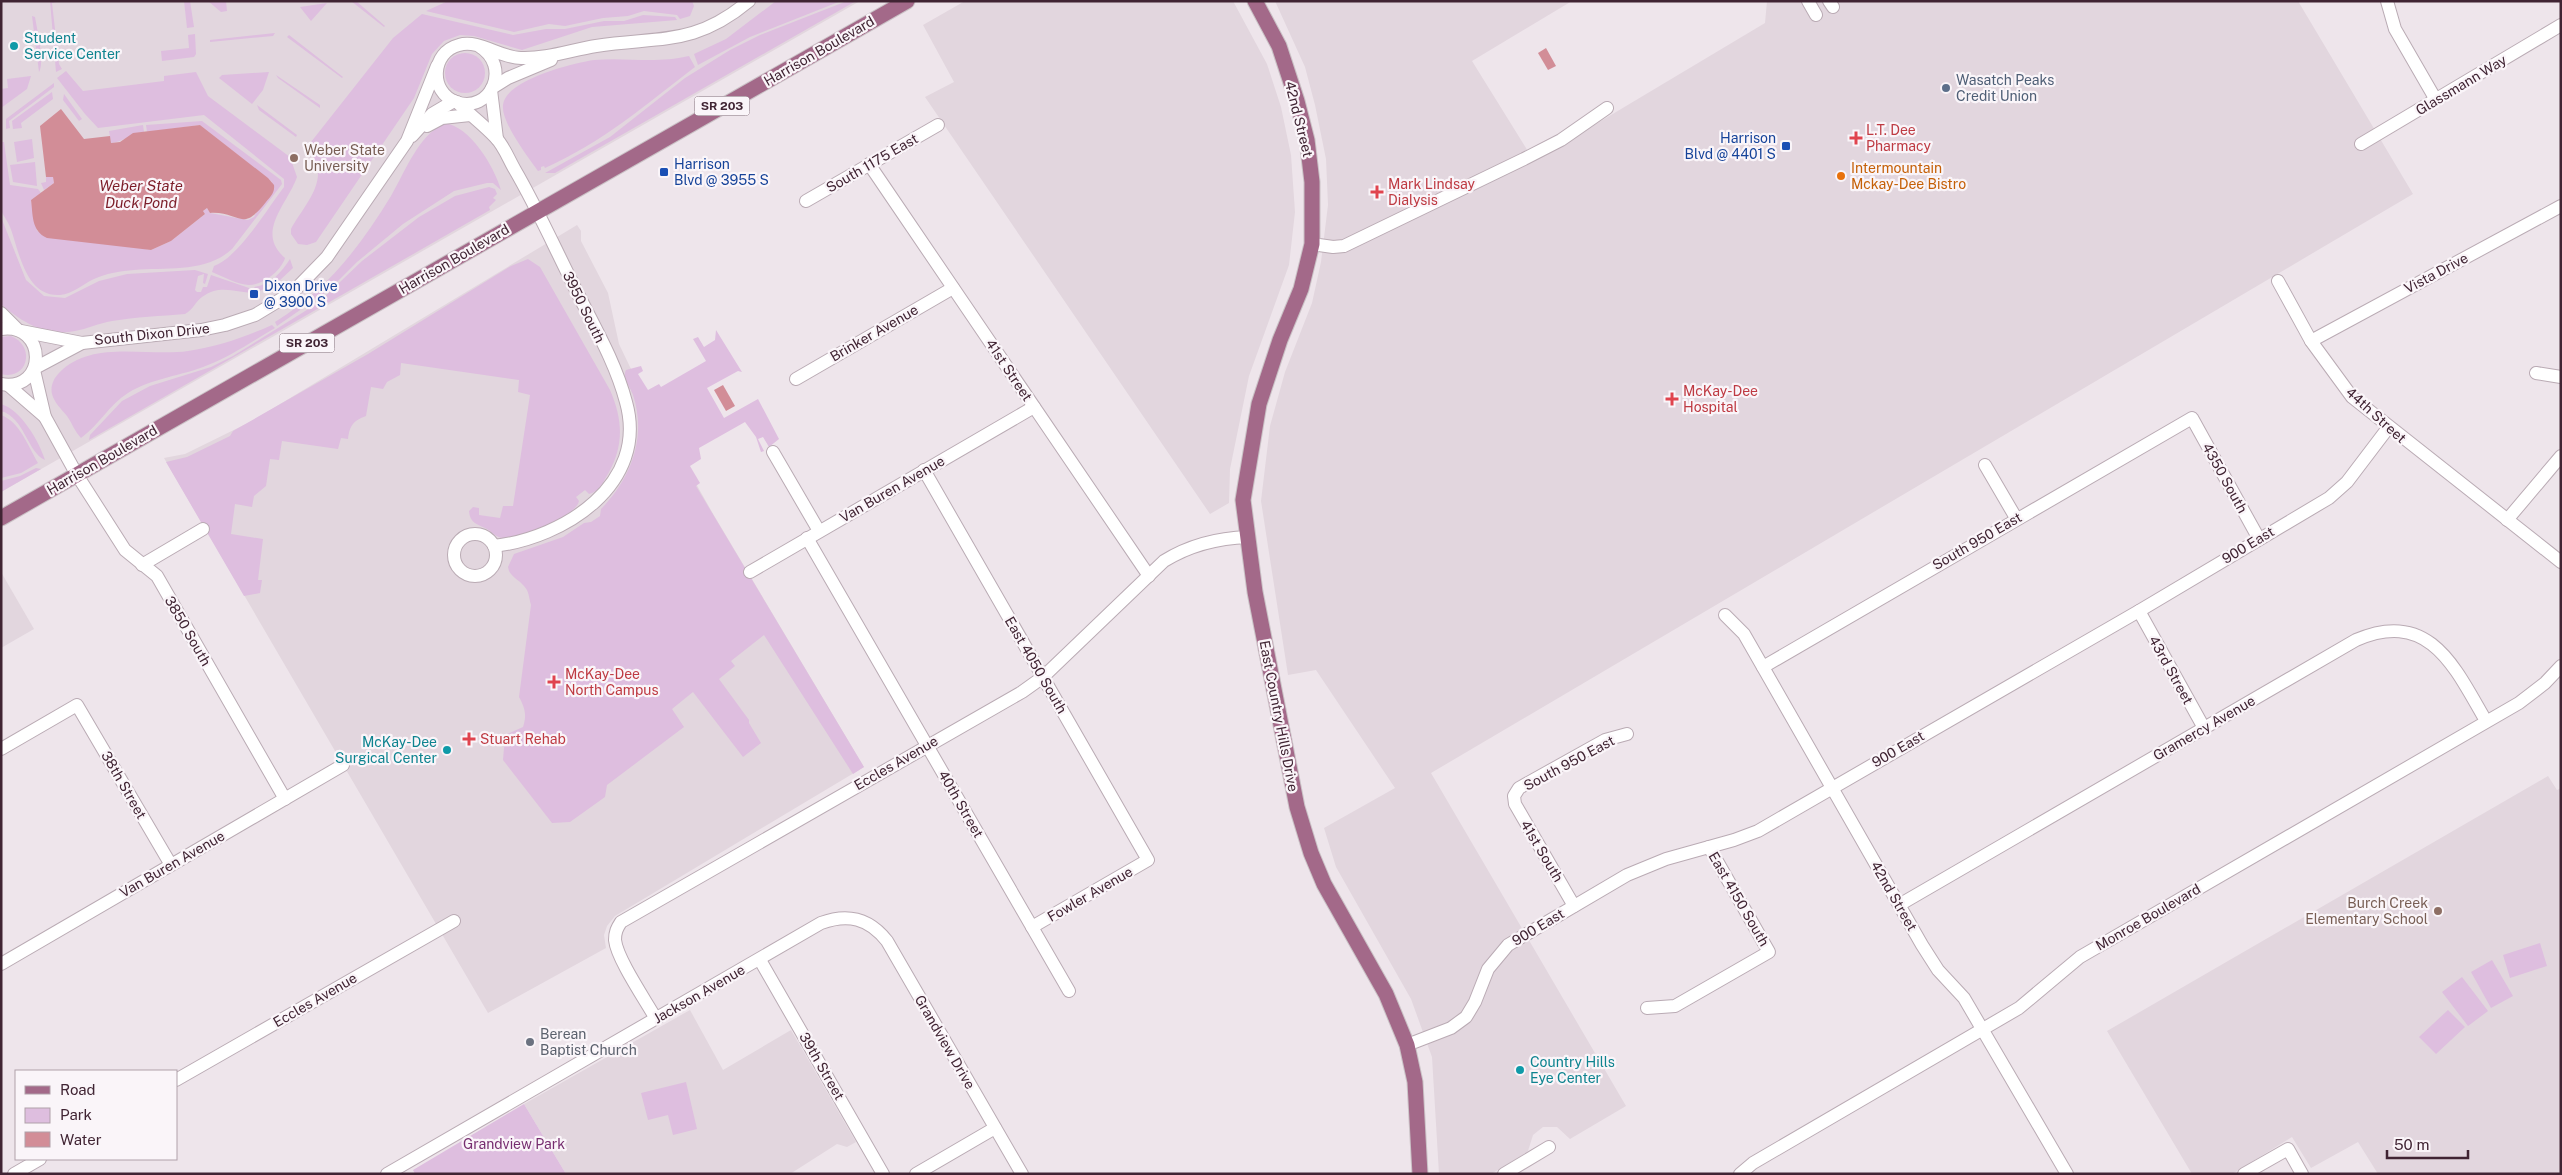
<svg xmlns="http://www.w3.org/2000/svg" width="2562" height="1175" font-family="'Public Sans',sans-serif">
<rect width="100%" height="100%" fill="#eee5eb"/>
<g fill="#e2d6de">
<polygon points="1,1 860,1 1,492"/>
<polygon points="965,1 1233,1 1267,64 1281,107 1291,155 1295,212 1289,265 1249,376 1230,469 1229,503 1210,514 925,97 954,82 923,25"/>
<polygon points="1275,1 1572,1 1472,61 1534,161 1765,23 1767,1 2298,1 2413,194 1431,773 1626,1106 1570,1139 1557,1127 1543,1127 1533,1135 1528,1151 1523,1155 1491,1174 1439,1174 1432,1057 1411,999 1336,867 1324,828 1395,788 1316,670 1288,675 1261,501 1270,426 1285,372 1312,303 1321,262 1328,205 1326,159 1315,105 1305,67"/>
<polygon points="577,225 581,231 581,241 608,293 619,344 630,367 712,512 864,767 615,916 607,926 604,935 606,948 488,1013 164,458 185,454 252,421"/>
<polygon points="1,572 34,629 1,648"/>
<polygon points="2548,776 2557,790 2561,788 2561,1174 2378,1174 2358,1142 2311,1168 2292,1137 2232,1174 2192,1174 2107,1031"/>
<polygon points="690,1010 723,1070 791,1030 856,1142 847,1147 837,1144 790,1174 566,1174 524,1104"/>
</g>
<g fill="#debedf">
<polygon points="50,1 60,1 52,3 59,64 62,69 56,72"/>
<polygon points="184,1 190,1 194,27 187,28"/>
<polygon points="208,1 226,1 227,11 221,12"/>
<polygon points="351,1 356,1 385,26 384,27"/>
<polygon points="448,1 692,1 694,6 690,16 680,19 677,15 644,11 628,16 603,18 565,26 549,24 514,32 426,11"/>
<polygon points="776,1 841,1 750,37 698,65 694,54 726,39"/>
<polygon points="847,1 856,1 555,173 545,173 610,137 685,78 730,50 760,35"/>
<polygon points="327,3 311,21 300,7"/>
<path d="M422,14L513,35L546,29H565L604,21H624L643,15L675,17L677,20L592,27L522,50L474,36L460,35L444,41L432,54L414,98L316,242L307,245L298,244L291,234V229C300,212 319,192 318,172C317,162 309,152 311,142L393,38Z"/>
<path d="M32,16L35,17C37,29 45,64 39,72Z"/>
<polygon points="275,33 273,36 210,42 210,40"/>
<polygon points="195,34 196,54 194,57 162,61 161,51 189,48 188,35"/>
<polygon points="289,35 343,77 342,78 287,37"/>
<circle cx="465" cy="73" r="20"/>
<path d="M689,56L695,67C644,106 603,142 545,168L544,166L541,167V170L538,171C528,157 501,122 503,105C505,80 573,63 594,60C628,57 654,64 689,56Z"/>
<path d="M66,71L83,91L164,81V76L196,72L208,96L290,157L297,177C287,205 255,232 285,258C281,271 263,285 249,285C238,285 222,276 212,272L214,266C239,257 267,209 284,187V179L204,115L98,128L85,114L57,78Z"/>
<polygon points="269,72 263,90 252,104 219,78 222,75"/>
<polygon points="276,75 320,105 320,108 278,78"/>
<polygon points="31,76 27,89 1,108 1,89 8,88 7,79"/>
<polygon points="54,83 54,87 9,121 10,128 6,129 6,119"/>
<polygon points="52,92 53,99 21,123 22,128 13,129 12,121"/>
<polygon points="64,94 82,119 79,121 63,100"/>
<polygon points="257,105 297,135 296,137 259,110"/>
<path d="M202,121L281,180L282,184L232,249C206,273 168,267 134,270C121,271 107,273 94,279C83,284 73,294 60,295C25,297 19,250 10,227C8,221 3,216 1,210C0,196 1,158 1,142H4L10,185L38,189L41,193L31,200L37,231L151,250L171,241L205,214L203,211L207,208L210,213L248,220L254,217L272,182L200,125L147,132L146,125Z"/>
<path d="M444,123C470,126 494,166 501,190L493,183H487L454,191L403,224L357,262L329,290L277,326L275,322C326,291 360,247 391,196C406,170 417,138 444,123Z"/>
<path d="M143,125L144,132C131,133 124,142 111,143L109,131Z"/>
<polygon points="32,139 34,158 17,162 14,142"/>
<polygon points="35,162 37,186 13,182 10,165"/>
<polygon points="46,177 53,177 54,183 44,190 41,183 46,182"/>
<polygon points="489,187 495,189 497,194 493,198 496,200 489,207 490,210 89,440 90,435 122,401 150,386 211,367 233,356 318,303 362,261 419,217 455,196"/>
<path d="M1,217L26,280L44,296L65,298L99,281L127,274L195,270L208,274L205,284L203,283L204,274L198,276L195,290L197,292H201L203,287H207L211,275L252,289L253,293C235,292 219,284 202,297C195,302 193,310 185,314C161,316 136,317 112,321C99,323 87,329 75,331C47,337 21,322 1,304Z"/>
<path d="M290,259L293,268L279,281L258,292L254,287C270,285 282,272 290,259Z"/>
<path d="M528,259L540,267L610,390C624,422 624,449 605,479C602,485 596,493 589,494L585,490L576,497L579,501C576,517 519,539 503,538C497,538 492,532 487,529C477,524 470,523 469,511L473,507L479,508V515L500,518L503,506H513L530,395L518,392L519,380L401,363L400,375L387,382L383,389L371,387L366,416C353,421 350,425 348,439L341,438L338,449L282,441L279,460L270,459L266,486L254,496L252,507L235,504L231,534L263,539L258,580H262L260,593L244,596L166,462L187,457L230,436L233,431L368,354L511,266Z"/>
<path d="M272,325L275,328C253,341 231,356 208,365C182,376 152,378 128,393C109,405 99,425 81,438C75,432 72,423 67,416C61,409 54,402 52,394C50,386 54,378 59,373C91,339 147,357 188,351C217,347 245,337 272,325Z"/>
<path d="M716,330L742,372L738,371L707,388L724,418L758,399L779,439L769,447L763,437L758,439L764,451L761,452L756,437L745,422L699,448L701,459L690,466L700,483L696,486L864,767L853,774L764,635L731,661L735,666L719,679L749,720V723L761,743L743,757L693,692L672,709L684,727L607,785L605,797L570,822L552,823L503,760L505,735L523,727C527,715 525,708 519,697L531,605C529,598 529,591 524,586C519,580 513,578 509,571L508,567L514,554L563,537L584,523L591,522L600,516L601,509C631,478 647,437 633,395C630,387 622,377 626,370L641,366L643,371L638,374L648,390L659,384L661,387L706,361L693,339L698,337L704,347L715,340Z"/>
<path d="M11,336C36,346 28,381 1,374V337Z"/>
<path d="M1,404C21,410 39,441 45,460C27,452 25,418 1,411Z"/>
<path d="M1,415C20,422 28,446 38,463L21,473L1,478Z"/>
<polygon points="36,468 41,469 1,492 1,481 20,476"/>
<polygon points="2540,943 2547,966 2510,978 2503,955"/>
<polygon points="2492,960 2513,996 2491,1008 2471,972"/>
<polygon points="2462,977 2488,1011 2468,1026 2442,992"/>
<polygon points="2448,1010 2465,1027 2436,1054 2419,1037"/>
<polygon points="686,1082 697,1129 673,1135 668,1115 648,1120 641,1093"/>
<polygon points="524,1104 566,1174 415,1174 413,1170"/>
</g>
<g fill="#d28d97">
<polygon points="1546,48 1556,66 1548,70 1538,53"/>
<path d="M61,109L84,139L110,136L111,143L120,142L133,133L200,125L268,178L274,185C275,193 270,197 266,202C241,234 240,211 210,213L207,208L203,211L205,214L171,241L151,250L47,238C31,231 33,214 31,200L54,183L53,177H46L40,126Z"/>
<polygon points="723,385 735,406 726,411 714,390"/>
</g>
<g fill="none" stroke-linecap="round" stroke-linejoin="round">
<g stroke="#baabb4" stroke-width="14">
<g id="minor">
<polyline points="1808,1 1816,15"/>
<polyline points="1829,1 1833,7"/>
<polyline points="2387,1 2395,29 2436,100"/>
<path d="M479,46C512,66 491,114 456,102C429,92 431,52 459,45C479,39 500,58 521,58C546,59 571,50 596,46C659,36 694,47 749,1"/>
<polyline points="492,88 508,78 551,60"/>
<polyline points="491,90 497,139"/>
<path d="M457,102C469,114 484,125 496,138C504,146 509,160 515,170C536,206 553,244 572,282C591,321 615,360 626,402C649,484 564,538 494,546"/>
<polyline points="427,126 442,118 470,115"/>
<polyline points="412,136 432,114 454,101"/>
<polyline points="2361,144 2561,25"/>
<polyline points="869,164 1149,576"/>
<polyline points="806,201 938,125"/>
<polyline points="1312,244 1333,247 1344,246 1524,159 1561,140 1607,108"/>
<polyline points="2278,281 2311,341 2352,397 2561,562"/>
<polyline points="1,313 18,330"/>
<path d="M1,329C47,322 48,392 1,384"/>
<polyline points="21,331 82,343"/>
<polyline points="2311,341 2561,206"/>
<polyline points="35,368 82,343 201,330 225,325 255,315 293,292 327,257 407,141 437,66"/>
<polyline points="34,370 45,417 77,475 125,550 157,576 285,799"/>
<polyline points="2536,373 2561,377"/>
<polyline points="796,379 953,288"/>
<polyline points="8,385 45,417"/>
<polyline points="773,452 819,531"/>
<polyline points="1985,465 2016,518"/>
<polyline points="924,470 1148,860 1032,927"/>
<polyline points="2507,520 2561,456"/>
<circle cx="475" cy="555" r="21"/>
<polyline points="807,538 1069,991"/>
<polyline points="142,565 203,529"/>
<polyline points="750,572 1034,407"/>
<polyline points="2139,611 2204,728"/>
<polyline points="1725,615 1744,634 1922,945 1938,970 1964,998 2067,1174"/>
<polyline points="1763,667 2192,418 2259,539"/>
<polyline points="1,749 77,705 171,865"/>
<path d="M1899,905L2356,640C2430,608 2455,668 2486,721"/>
<polyline points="1574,906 1515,804 1514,796 1519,788 1605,740 1627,734"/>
<polyline points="760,960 883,1174"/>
<polyline points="1,964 343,765"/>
<polyline points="1647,1008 1675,1006 1769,952 1709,847"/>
<path d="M656,1019C646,1001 617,959 615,940C615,932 617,928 621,922L1022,692L1043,677L1164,561C1190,545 1217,538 1248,537"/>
<polyline points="1407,1045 1451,1028 1466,1017 1475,1002 1488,969 1508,945 1627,875 1666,859 1734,840 1758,831 2139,611 2329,498 2347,482 2388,428"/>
<polyline points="176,1080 454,921"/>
<polyline points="14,1174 40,1159"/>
<path d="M387,1174L821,923C848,913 869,918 887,941L1022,1174"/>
<polyline points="916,1174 995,1128"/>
<polyline points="1504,1174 1549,1147"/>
<polyline points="1740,1174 1753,1163 2019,1008 2080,957 2519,703 2545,683 2561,666"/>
<polyline points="2244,1174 2288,1149 2302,1174"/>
</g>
</g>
<g stroke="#cac2c6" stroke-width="17">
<g id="major">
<polyline points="1255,1 1279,46 1297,101 1307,140 1312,182 1312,244 1301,289 1280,340 1259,404 1243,500 1255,592 1297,807 1311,853 1324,884 1386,994 1407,1045 1415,1082 1420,1174"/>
<polyline points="1,518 907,1"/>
</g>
</g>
<use href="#minor" stroke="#fff" stroke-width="12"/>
<use href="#major" stroke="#a36989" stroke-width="15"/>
</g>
<g fill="#0f9aa8" stroke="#faf5f9" stroke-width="2">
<circle cx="14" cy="46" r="5"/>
<circle cx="447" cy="750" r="5"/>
<circle cx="1520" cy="1070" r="5"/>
</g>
<circle fill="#5c6f8a" stroke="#faf5f9" stroke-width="2" cx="1946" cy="88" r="5"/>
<g fill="#e0444e" stroke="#faf5f9" stroke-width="2">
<path d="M1853.5 130.5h5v5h5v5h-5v5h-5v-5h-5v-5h5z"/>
<path d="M1374.5 184.5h5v5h5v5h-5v5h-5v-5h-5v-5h5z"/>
<path d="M1669.5 391.5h5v5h5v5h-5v5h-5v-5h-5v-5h5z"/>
<path d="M551.5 674.5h5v5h5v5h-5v5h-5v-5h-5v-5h5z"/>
<path d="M466.5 731.5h5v5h5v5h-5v5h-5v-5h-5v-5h5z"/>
</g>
<g fill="#1a4fb4" stroke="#faf5f9" stroke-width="2">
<rect x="1781" y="141" width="10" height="10" rx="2.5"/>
<rect x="659" y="167" width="10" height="10" rx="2.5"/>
<rect x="249" y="289" width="10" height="10" rx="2.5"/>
</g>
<g fill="#8d6e63" stroke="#faf5f9" stroke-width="2">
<circle cx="294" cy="158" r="5"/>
<circle cx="2438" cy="911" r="5"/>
</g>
<circle fill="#e8710a" stroke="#faf5f9" stroke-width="2" cx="1841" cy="176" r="5"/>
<circle fill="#6b7280" stroke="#faf5f9" stroke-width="2" cx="530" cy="1042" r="5"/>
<g text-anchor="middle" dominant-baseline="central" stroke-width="4.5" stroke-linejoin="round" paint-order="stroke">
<g fill="#faf5f9" stroke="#78636e" stroke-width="1">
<rect x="694.5" y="96.5" width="55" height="19" rx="4"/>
<rect x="279.5" y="333.5" width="55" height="19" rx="4"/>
</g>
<g font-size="12" font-weight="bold" fill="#402433">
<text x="722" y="106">SR 203</text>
<text x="307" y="343">SR 203</text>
</g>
<g font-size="14" fill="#0d838f" stroke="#faf5f9" text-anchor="start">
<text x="24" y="38">Student<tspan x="24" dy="16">Service Center</tspan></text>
<text x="437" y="742" text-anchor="end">McKay-Dee<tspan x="437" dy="16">Surgical Center</tspan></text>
<text x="1530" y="1062">Country Hills<tspan x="1530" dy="16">Eye Center</tspan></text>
</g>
<g font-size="14" fill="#402433" stroke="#faf5f9">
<text transform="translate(819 51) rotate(-30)">Harrison Boulevard</text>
<text transform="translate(2461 85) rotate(-31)">Glassmann Way</text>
<text transform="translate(1299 119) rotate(76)">42nd Street</text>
<text transform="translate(872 163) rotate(-30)">South 1175 East</text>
<text transform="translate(454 259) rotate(-30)">Harrison Boulevard</text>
<text transform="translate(2436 273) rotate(-28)">Vista Drive</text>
<text transform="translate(584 307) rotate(64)">3950 South</text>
<text transform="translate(874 333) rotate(-30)">Brinker Avenue</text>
<text transform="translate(152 334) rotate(-6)">South Dixon Drive</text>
<text transform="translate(1009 370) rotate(56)">41st Street</text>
<text transform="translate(2376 415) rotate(42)">44th Street</text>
<text transform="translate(102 460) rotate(-30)">Harrison Boulevard</text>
<text transform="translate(2225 478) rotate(61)">4350 South</text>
<text transform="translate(892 489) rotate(-30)">Van Buren Avenue</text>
<text transform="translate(1977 541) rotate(-30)">South 950 East</text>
<text transform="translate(2248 545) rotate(-31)">900 East</text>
<text transform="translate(188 631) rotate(60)">3850 South</text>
<text transform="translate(1036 665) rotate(60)">East 4050 South</text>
<text transform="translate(2171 670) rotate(61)">43rd Street</text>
<text transform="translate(1279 716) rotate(79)">East Country Hills Drive</text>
<text transform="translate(2204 728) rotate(-30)">Gramercy Avenue</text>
<text transform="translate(1898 749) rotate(-30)">900 East</text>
<text transform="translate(896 763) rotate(-30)">Eccles Avenue</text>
<text transform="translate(1569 763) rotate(-28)">South 950 East</text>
<text transform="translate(124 785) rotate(60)">38th Street</text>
<text transform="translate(961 804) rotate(60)">40th Street</text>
<text transform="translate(1542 851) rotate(59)">41st South</text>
<text transform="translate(172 864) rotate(-30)">Van Buren Avenue</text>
<text transform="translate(1090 894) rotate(-30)">Fowler Avenue</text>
<text transform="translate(1894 896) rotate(60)">42nd Street</text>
<text transform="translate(1739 899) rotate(60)">East 4150 South</text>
<text transform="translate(2148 917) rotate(-30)">Monroe Boulevard</text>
<text transform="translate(1538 927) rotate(-31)">900 East</text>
<text transform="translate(699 994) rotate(-30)">Jackson Avenue</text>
<text transform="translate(315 1000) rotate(-30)">Eccles Avenue</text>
<text transform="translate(945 1042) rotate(60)">Grandview Drive</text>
<text transform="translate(822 1066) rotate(60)">39th Street</text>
</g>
<g font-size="14" fill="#4e5e75" stroke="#faf5f9" text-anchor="start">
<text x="1956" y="80">Wasatch Peaks<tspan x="1956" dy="16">Credit Union</tspan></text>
</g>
<g font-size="14" fill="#be3a42" stroke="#faf5f9" text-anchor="start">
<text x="1866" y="130">L.T. Dee<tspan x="1866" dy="16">Pharmacy</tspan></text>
<text x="1388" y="184">Mark Lindsay<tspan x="1388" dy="16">Dialysis</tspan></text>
<text x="1683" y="391">McKay-Dee<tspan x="1683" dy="16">Hospital</tspan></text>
<text x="565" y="674">McKay-Dee<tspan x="565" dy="16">North Campus</tspan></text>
<text x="480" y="739">Stuart Rehab</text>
</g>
<g font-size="14" fill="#164399" stroke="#faf5f9" text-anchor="start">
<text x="1776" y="138" text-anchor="end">Harrison<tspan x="1776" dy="16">Blvd @ 4401 S</tspan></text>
<text x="674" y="164">Harrison<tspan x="674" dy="16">Blvd @ 3955 S</tspan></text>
<text x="264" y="286">Dixon Drive<tspan x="264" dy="16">@ 3900 S</tspan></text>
</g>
<g font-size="14" fill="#785e54" stroke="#faf5f9" text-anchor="start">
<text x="304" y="150">Weber State<tspan x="304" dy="16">University</tspan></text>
<text x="2428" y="903" text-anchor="end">Burch Creek<tspan x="2428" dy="16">Elementary School</tspan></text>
</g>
<g font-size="14" fill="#c56008" stroke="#faf5f9" text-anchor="start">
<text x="1851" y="168">Intermountain<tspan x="1851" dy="16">Mckay-Dee Bistro</tspan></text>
</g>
<g font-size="14" fill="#5b616d" stroke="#faf5f9" text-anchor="start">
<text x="540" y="1034">Berean<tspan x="540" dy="16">Baptist Church</tspan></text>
</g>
<g font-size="14" fill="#772e70" stroke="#faf5f9">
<text x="514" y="1144">Grandview Park</text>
</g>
<g font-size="15" font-style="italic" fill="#7c1d29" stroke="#faf5f9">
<text x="141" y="185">Weber State<tspan x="141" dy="17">Duck Pond</tspan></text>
</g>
</g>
<rect width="2562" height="1175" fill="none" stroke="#402433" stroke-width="5"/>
<rect x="15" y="1070" width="162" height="90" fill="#faf5f9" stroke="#b0a1aa"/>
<rect x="25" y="1086" width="25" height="8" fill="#a36989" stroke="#b0a1aa"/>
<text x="60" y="1095" font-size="15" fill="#402433">Road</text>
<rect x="25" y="1108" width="25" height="15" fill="#debedf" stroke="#b0a1aa"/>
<text x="60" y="1120" font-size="15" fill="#402433">Park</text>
<rect x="25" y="1132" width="25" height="15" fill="#d28d97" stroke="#b0a1aa"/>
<text x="60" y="1145" font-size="15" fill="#402433">Water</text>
<path d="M2387 1150v8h81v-8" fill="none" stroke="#402433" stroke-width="2.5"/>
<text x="2394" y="1150" font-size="15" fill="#402433" stroke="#faf5f9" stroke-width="4" paint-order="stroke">50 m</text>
</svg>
